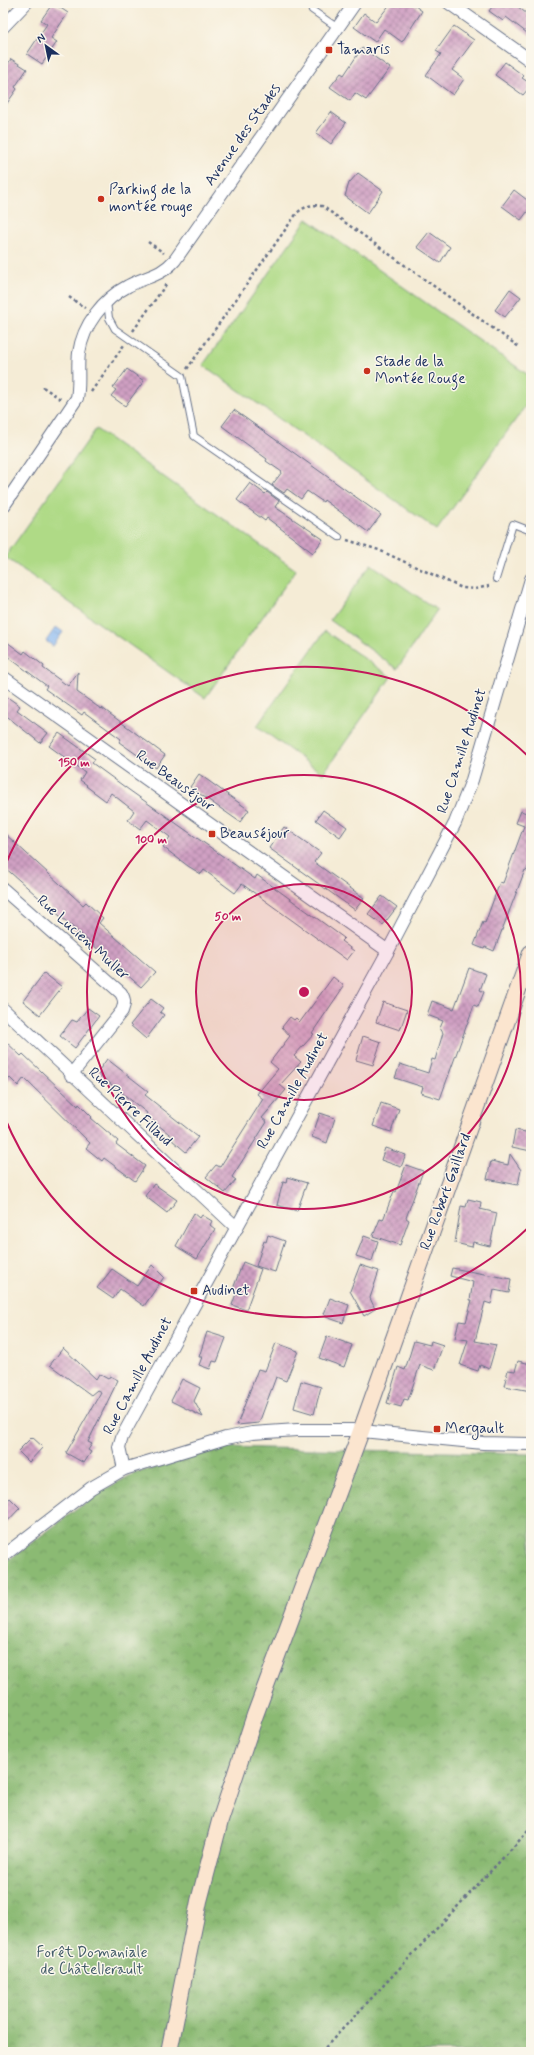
<svg xmlns="http://www.w3.org/2000/svg" width="534" height="2055" font-family="Mynerve,sans-serif">
<defs>
<pattern id="forest-crowns" width="20" height="18" patternUnits="userSpaceOnUse"><rect width="20" height="18" fill="#8bba73"/><path d="M2 6a3 3 0 1 1 6 0M12 15a3 3 0 1 1 6 0" fill="none" stroke="#719862"/></pattern>
<pattern id="water-ripples" width="26" height="14" patternUnits="userSpaceOnUse"><rect width="26" height="14" fill="#86b7f2"/><path d="M2 4q2-2 4 0t4 0M15 11q2-2 4 0t4 0" fill="none" stroke="#6d95c7"/></pattern>
<pattern id="building-cross-hatch" width="8" height="8" patternUnits="userSpaceOnUse"><rect width="8" height="8" fill="#d0a0c3"/><path d="M0 0l8 8M0 8l8-8" fill="none" stroke="#a883a2"/></pattern>
</defs>
<rect width="100%" height="100%" fill="#fbf7ec"/>
<filter id="ink" filterUnits="userSpaceOnUse"><feTurbulence type="fractalNoise" baseFrequency=".025" numOctaves="2"/><feDisplacementMap in="SourceGraphic" scale="8" xChannelSelector="R" yChannelSelector="G"/><feConvolveMatrix kernelMatrix="1 2 1 2 8 2 1 2 1" color-interpolation-filters="sRGB"/></filter>
<filter id="wash" filterUnits="userSpaceOnUse"><feTurbulence type="fractalNoise" baseFrequency=".012" numOctaves="4" result="noise"/><feDisplacementMap in="SourceGraphic" scale="16" xChannelSelector="R" yChannelSelector="G"/><feGaussianBlur stdDeviation="0.9" result="paint"/><feColorMatrix in="noise" values="0 0 0 0 0 0 0 0 0 0 0 0 0 0 0 0 0 1.4 0 .05"/><feComposite in="paint" operator="in"/></filter>
<g filter="url(#wash)">
<rect width="100%" height="100%" fill="#f5ecd6"/>
<polygon fill="url(#forest-crowns)" stroke="#537468" points="226,1447 531,1454 531,2052 3,2052 3,1564 100,1492 133,1474"/>
<g fill="#afda86" stroke="#658472">
<polygon points="307,219 531,377 531,398 437,530 203,365"/>
<polygon points="96,429 296,570 205,698 5,557"/>
<polygon points="371,564 437,610 397,669 330,620"/>
<polygon points="325,631 391,677 323,774 257,726"/>
</g>
<polygon fill="url(#water-ripples)" stroke="#5073a8" points="56,627 63,632 53,646 46,641"/>
<g id="blocks">
<g fill="url(#building-cross-hatch)">
<polygon points="53,3 68,13 51,38 57,42 42,64 27,54 47,24 41,20"/>
<polygon points="391,3 411,3 422,11 402,42 384,29 375,42 354,27 364,13 376,22"/>
<polygon points="495,3 513,3 531,17 531,36 506,17 503,21 489,11"/>
<polygon points="454,26 474,40 452,70 464,79 453,95 426,75 441,54 436,51"/>
<polygon points="362,48 390,68 366,100 355,93 350,101 330,87 341,73 344,75"/>
<polygon points="11,59 27,69 15,87 17,89 3,109 3,71"/>
<polygon points="505,62 524,76 522,78 528,82 529,88 523,95 495,75"/>
<polygon points="331,112 346,123 331,144 316,133"/>
<polygon points="358,173 383,191 368,213 345,196 349,183"/>
<polygon points="514,190 531,203 531,207 521,220 502,206"/>
<polygon points="429,232 450,247 440,263 417,247"/>
<polygon points="510,289 521,297 505,317 495,310"/>
<polygon points="127,369 144,381 125,406 111,396 116,390 113,388"/>
<polygon points="234,410 381,515 368,532 324,500 323,502 307,491 301,499 287,489 284,493 272,485 282,472 266,461 267,459 222,426"/>
<polygon points="250,483 265,494 267,492 279,501 275,507 323,539 313,553 267,518 265,521 237,500"/>
<polygon points="3,639 23,654 25,651 44,666 43,668 68,686 78,672 77,692 101,709 102,708 165,755 156,768 119,742 121,739 84,712 82,715 45,689 47,686 3,653"/>
<polygon points="3,694 20,706 17,710 48,733 40,743 3,713"/>
<polygon points="59,733 95,759 92,763 129,790 255,879 257,875 344,938 341,941 354,951 347,960 242,884 235,893 204,870 201,874 188,866 163,847 170,837 147,820 140,829 128,820 134,811 111,793 106,801 86,786 87,785 80,780 85,772 49,746"/>
<polygon points="199,774 249,810 240,822 190,787"/>
<polygon points="323,810 347,827 340,837 316,820"/>
<polygon points="530,810 531,859 527,871 525,870 494,951 485,947 484,949 474,945 483,922 485,923 500,882 503,883 524,826 516,823 521,811 529,814"/>
<polygon points="284,827 321,853 314,862 364,898 355,910 269,848"/>
<polygon points="3,832 83,905 86,902 103,918 99,923 155,972 141,987 3,866"/>
<polygon points="382,896 397,907 383,925 368,914"/>
<polygon points="469,968 486,974 480,990 484,992 478,1007 474,1005 440,1099 421,1093 423,1087 395,1078 400,1064 428,1073 432,1059 435,1060 443,1033 440,1028 443,1021 427,1015 432,1001 454,1009"/>
<polygon points="44,973 62,987 40,1015 23,1001"/>
<polygon points="333,977 344,986 312,1033 314,1034 294,1056 301,1062 280,1085 286,1090 262,1118 267,1122 232,1177 236,1180 225,1193 206,1177 216,1165 220,1167 263,1099 257,1094 278,1069 270,1062 290,1036 282,1027 290,1017 294,1020 296,1018 300,1022"/>
<polygon points="151,999 163,1008 160,1012 164,1015 146,1039 130,1025"/>
<polygon points="383,1002 407,1010 400,1030 376,1022"/>
<polygon points="88,1008 99,1016 75,1048 60,1036 72,1020 77,1022"/>
<polygon points="363,1036 381,1042 373,1065 356,1060"/>
<polygon points="3,1039 21,1056 23,1054 78,1106 79,1104 92,1117 91,1118 118,1141 116,1144 145,1166 135,1181 104,1158 102,1161 86,1148 90,1143 24,1078 18,1086 10,1078 3,1085"/>
<polygon points="107,1059 148,1091 145,1095 198,1137 186,1152 172,1140 174,1138 146,1115 147,1113 97,1073"/>
<polygon points="381,1103 399,1109 391,1132 373,1126"/>
<polygon points="320,1113 335,1118 327,1143 312,1137"/>
<polygon points="515,1130 531,1133 531,1151 512,1147"/>
<polygon points="385,1148 406,1155 401,1167 381,1160"/>
<polygon points="510,1154 521,1170 518,1185 487,1179 491,1161 508,1165"/>
<polygon points="406,1165 423,1171 406,1218 409,1220 400,1245 373,1236 380,1219 383,1220 394,1191 396,1192"/>
<polygon points="287,1177 307,1183 297,1211 277,1205 283,1182 286,1183"/>
<polygon points="154,1184 177,1200 167,1213 145,1196"/>
<polygon points="468,1199 481,1202 480,1209 497,1213 490,1246 473,1242 472,1247 455,1243 461,1206 466,1207"/>
<polygon points="194,1213 200,1218 202,1215 212,1221 210,1225 215,1229 197,1259 176,1246"/>
<polygon points="268,1235 285,1241 275,1272 256,1266 264,1241 266,1242"/>
<polygon points="364,1236 378,1241 372,1261 356,1256"/>
<polygon points="243,1262 261,1269 246,1310 232,1305 237,1291 233,1289"/>
<polygon points="152,1265 164,1277 144,1306 120,1289 113,1299 97,1288 112,1269 137,1286"/>
<polygon points="360,1265 379,1271 370,1298 375,1309 364,1316 350,1291"/>
<polygon points="452,1268 511,1279 509,1293 494,1290 491,1304 485,1302 475,1341 496,1345 489,1369 480,1365 478,1371 460,1365 468,1340 455,1338 459,1321 466,1322 472,1300 470,1300 473,1282 450,1276"/>
<polygon points="330,1298 349,1305 343,1323 326,1317 326,1315 324,1314"/>
<polygon points="207,1332 226,1338 217,1362 213,1361 210,1369 199,1365 202,1357 199,1357"/>
<polygon points="327,1336 352,1345 344,1367 319,1358"/>
<polygon points="414,1341 430,1345 431,1341 443,1345 434,1370 420,1365 408,1400 404,1399 401,1407 387,1403 398,1367 405,1370"/>
<polygon points="276,1343 298,1351 286,1381 276,1377 259,1423 237,1425 258,1369 265,1371"/>
<polygon points="63,1348 96,1379 99,1374 108,1379 110,1376 118,1380 88,1442 92,1444 88,1450 91,1452 84,1463 66,1453 101,1392 97,1390 91,1395 50,1365"/>
<polygon points="518,1361 531,1364 531,1391 504,1386 508,1370 515,1371"/>
<polygon points="182,1379 200,1388 194,1401 203,1417 171,1401"/>
<polygon points="301,1381 321,1387 314,1414 294,1408"/>
<polygon points="32,1437 43,1447 29,1462 18,1451"/>
<polygon points="10,1498 20,1508 3,1526 3,1505"/>
</g>
</g>
</g>
<g filter="url(#ink)">
<use href="#blocks" fill-opacity="0" stroke="#677188" stroke-width="1"/>
<g fill="none" stroke-linecap="round" stroke-linejoin="round">
<g stroke="#677188" stroke-width="8">
<g id="lane">
<polyline points="312,10 338,28"/>
<polyline points="107,302 109,318 115,329 182,376 194,436 339,537"/>
<polyline points="496,579 513,524 531,531"/>
</g>
</g>
<g stroke="#677188" stroke-width="14">
<g id="street">
<polyline points="449,3 531,61"/>
<polyline points="3,27 26,3"/>
<path d="M3,507L77,398C80,383 77,368 79,353C83,325 103,299 128,286C146,276 160,277 175,260L355,3"/>
<polyline points="3,677 388,951"/>
<path d="M3,889L121,993C125,1000 125,1003 122,1011L71,1075"/>
<polyline points="3,1009 237,1228"/>
<polyline points="124,1469 119,1447 122,1437 388,951 455,823 472,780 531,579"/>
<polyline points="3,1556 91,1488 124,1469 226,1438 252,1433 297,1430 352,1430 483,1443 531,1444"/>
</g>
</g>
<g stroke="#677188" stroke-width="18">
<polyline id="secondary" points="169,2052 199,1901 220,1821 255,1715 361,1431 531,953"/>
</g>
<g stroke="#677188" stroke-width="2.5" stroke-dasharray="3 3" stroke-linecap="butt">
<polyline points="148,242 164,253"/>
<polyline points="69,297 85,308"/>
<polyline points="133,331 167,283"/>
<path d="M187,369L297,213C305,206 312,204 322,206L519,347"/>
<polyline points="43,387 62,400"/>
<polyline points="91,392 124,345"/>
<polyline points="347,540 379,550 462,588 475,589 489,586"/>
<polyline points="321,2052 531,1828"/>
</g>
<use href="#lane" stroke="#fff" stroke-width="6"/>
<use href="#street" stroke="#fff" stroke-width="12"/>
<use href="#secondary" stroke="#fbe5cf" stroke-width="16"/>
</g>
</g>
<circle cx="304" cy="992" r="108" fill="#c2185b" fill-opacity=".12"/>
<g fill="none" stroke="#c2185b" stroke-width="2">
<circle cx="304" cy="992" r="108"/>
<circle cx="304" cy="992" r="217"/>
<path d="M530 1226A325 325 0 0 1 4 1116M4 868A325 325 0 0 1 530 758"/>
</g>
<g fill="#c8321e" stroke="#fbf7ec" stroke-width="1.5">
<rect x="325" y="46" width="8" height="8" rx="2"/>
<circle cx="101" cy="199" r="4"/>
<circle cx="367" cy="371" r="4"/>
<rect x="208" y="830" width="8" height="8" rx="2"/>
<rect x="190" y="1287" width="8" height="8" rx="2"/>
<rect x="433" y="1425" width="8" height="8" rx="2"/>
</g>
<g text-anchor="middle" dominant-baseline="central" stroke-width="3" stroke-linejoin="round" paint-order="stroke">
<g font-size="15" fill="#1b2f5e" stroke="#fbf7ec" text-anchor="start">
<text x="337" y="50">Tamaris</text>
<text x="109" y="190">Parking de la<tspan x="109" dy="17">montée rouge</tspan></text>
<text x="375" y="362">Stade de la<tspan x="375" dy="17">Montée Rouge</tspan></text>
<text x="220" y="834">Beauséjour</text>
<text x="202" y="1291">Audinet</text>
<text x="445" y="1429">Mergault</text>
</g>
<g font-size="15" fill="#1b2f5e" stroke="#fbf7ec">
<text transform="translate(243 135) rotate(-55)">Avenue des Stades</text>
<text transform="translate(462 751) rotate(-72)">Rue Camille Audinet</text>
<text transform="translate(175 781) rotate(36)">Rue Beauséjour</text>
<text transform="translate(83 938) rotate(42)">Rue Lucien Muller</text>
<text transform="translate(293 1091) rotate(-61)">Rue Camille Audinet</text>
<text transform="translate(130 1107) rotate(43)">Rue Pierre Fillaud</text>
<text transform="translate(446 1192) rotate(-70)">Rue Robert Gaillard</text>
<text transform="translate(138 1376) rotate(-62)">Rue Camille Audinet</text>
</g>
<g font-size="15" fill="#405a68" stroke="#fbf7ec">
<text x="92" y="1953">Forêt Domaniale<tspan x="92" dy="17">de Châtellerault</tspan></text>
</g>
</g>
<circle cx="304" cy="992" r="6" fill="#c2185b" stroke="#fbf7ec" stroke-width="2"/>
<g font-size="12" text-anchor="middle" font-weight="bold" fill="#c2185b" stroke="#fbf7ec" stroke-width="3" stroke-linejoin="round" paint-order="stroke">
<text x="74" y="766">150 m</text>
<text x="151" y="843">100 m</text>
<text x="228" y="920">50 m</text>
</g>
<rect width="534" height="2055" fill="none" stroke="#fbf7ec" stroke-width="16"/>
<g transform="translate(46 46) rotate(327)" stroke="#fbf7ec" stroke-width="3" paint-order="stroke">
<path d="M0-3L7 15L0 10L-7 15Z" fill="#1b2f5e"/>
<text y="-6" font-size="11" font-weight="bold" text-anchor="middle" fill="#1b2f5e">N</text>
</g>
</svg>
